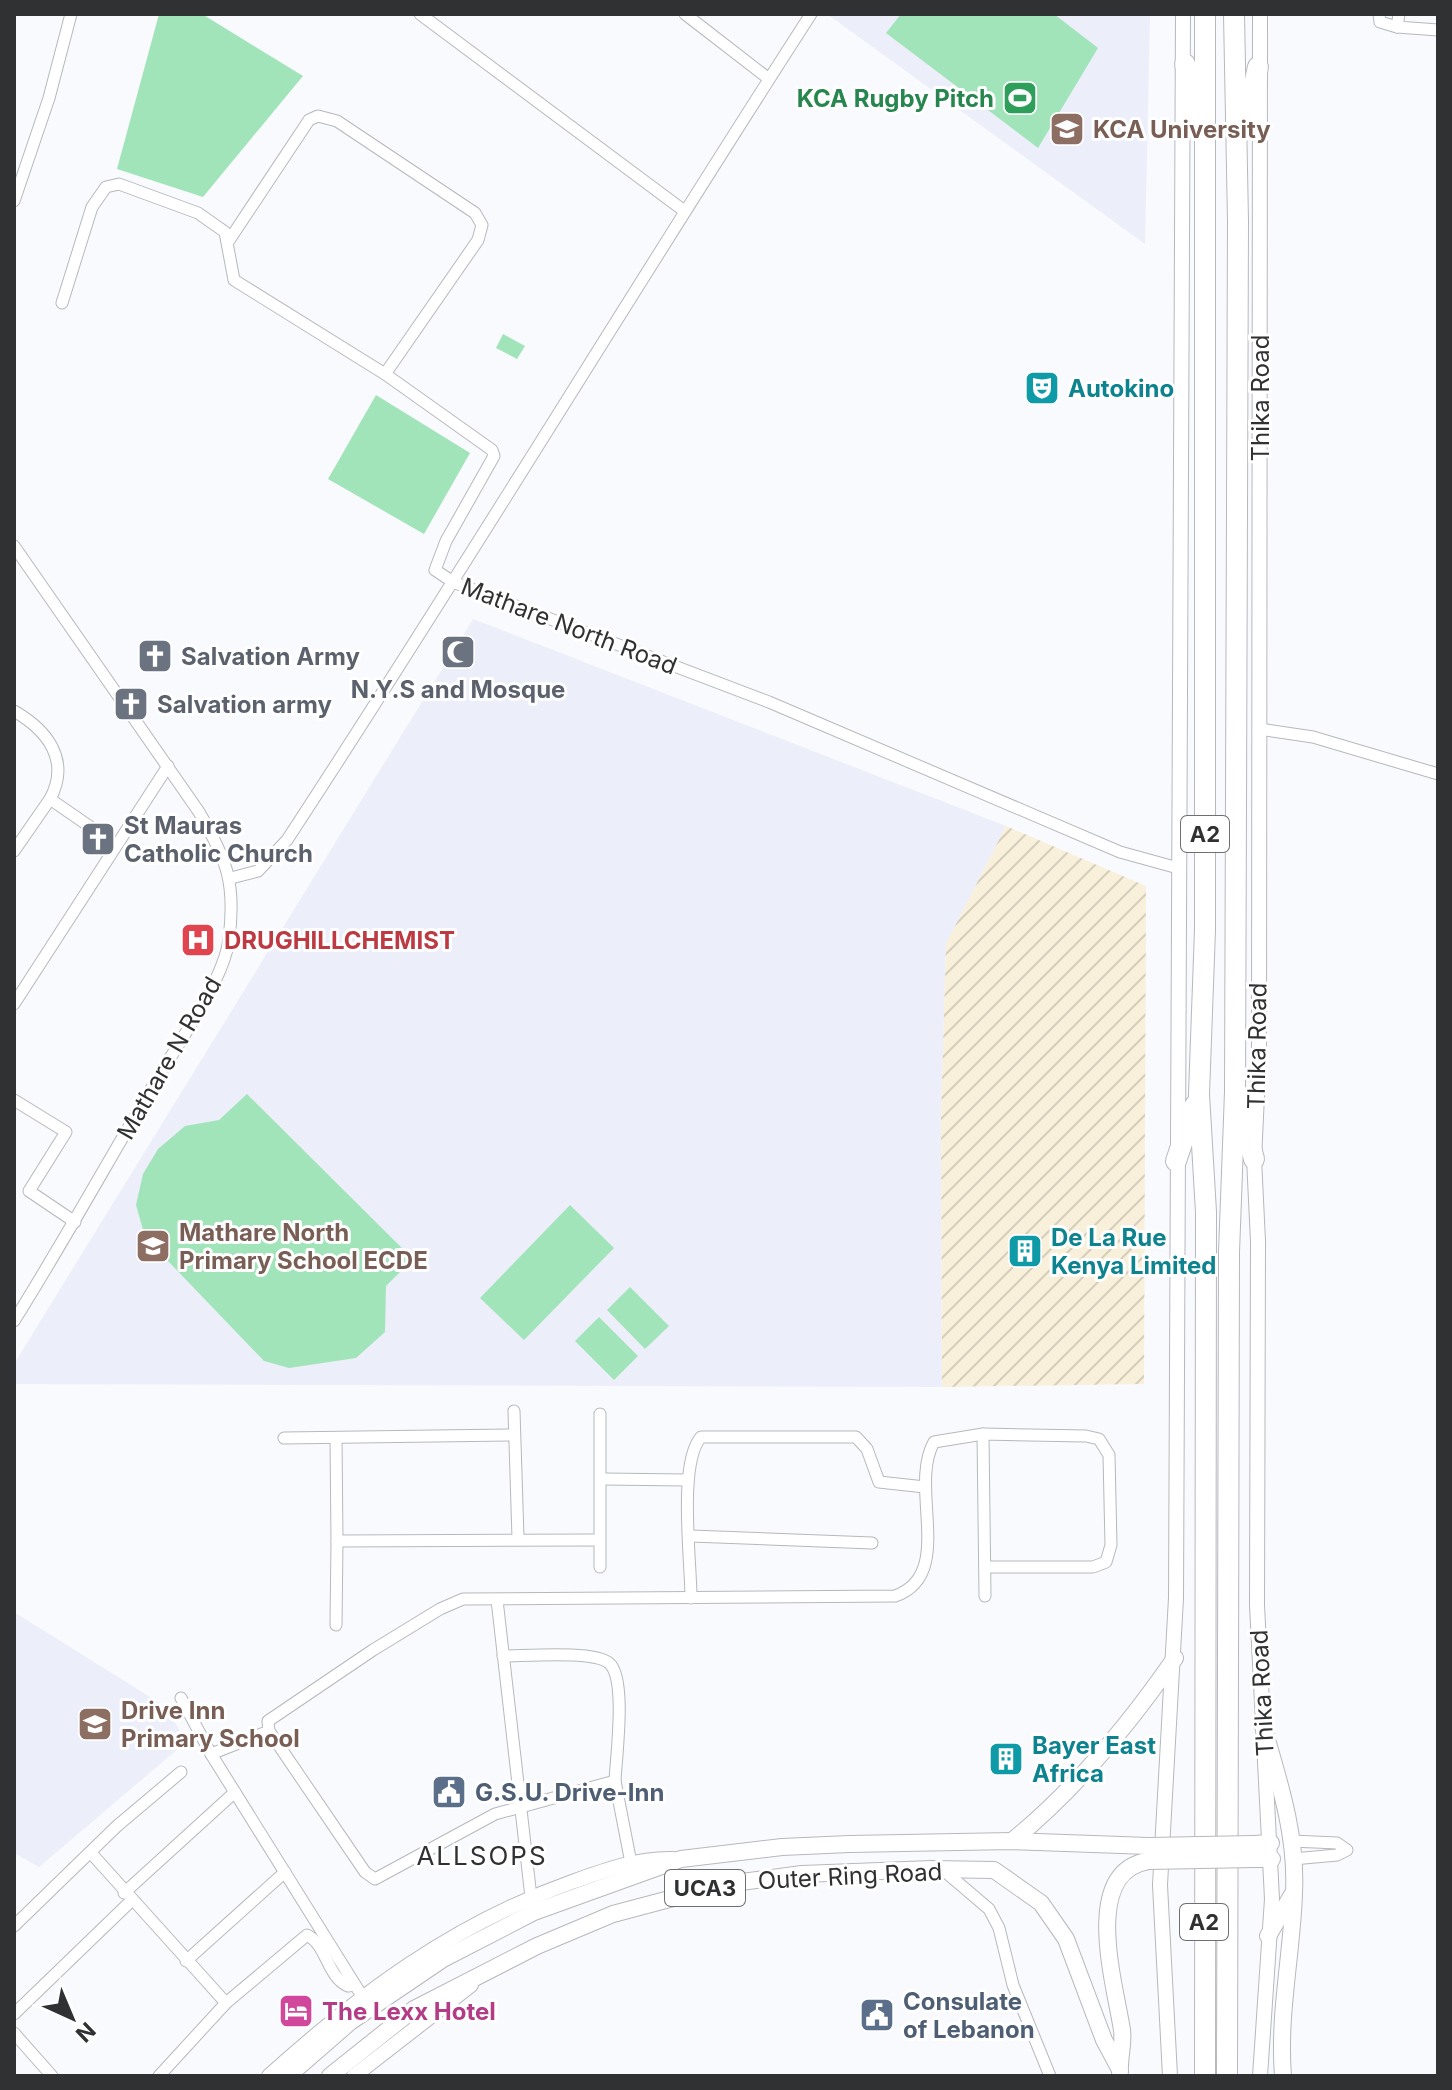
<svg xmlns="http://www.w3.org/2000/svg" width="1452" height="2090" font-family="Inter,sans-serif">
<defs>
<pattern id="industrial-furrows" width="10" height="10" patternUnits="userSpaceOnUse" patternTransform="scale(2)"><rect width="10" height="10" fill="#f8f0da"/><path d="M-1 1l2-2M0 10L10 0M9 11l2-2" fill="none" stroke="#d5cebc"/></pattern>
</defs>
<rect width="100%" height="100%" fill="#f9fafe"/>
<g fill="#eceefa">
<polygon points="827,14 1150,14 1145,244"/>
<polygon points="473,619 1006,826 946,944 941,1117 942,1387 14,1384 14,1364"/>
<polygon points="14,1612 166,1707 186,1742 39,1867 14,1853"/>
</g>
<polygon fill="url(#industrial-furrows)" points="1006,826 1146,886 1144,1384 942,1387 941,1117 946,944"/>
<g fill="#a2e4b9">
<polygon points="159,14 202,14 303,76 203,197 117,169"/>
<polygon points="901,14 1054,14 1098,48 1038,148 886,33"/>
<polygon points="503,334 525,346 517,359 496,348"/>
<polygon points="376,395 470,453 424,534 328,479"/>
<polygon points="247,1094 413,1259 386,1286 385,1332 356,1358 289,1368 264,1361 145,1237 136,1205 143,1174 158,1149 185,1126 219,1120"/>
<polygon points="570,1205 614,1248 524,1340 480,1298"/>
<polygon points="630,1287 669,1326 645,1349 607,1310"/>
<polygon points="599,1317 638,1356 614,1380 575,1341"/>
</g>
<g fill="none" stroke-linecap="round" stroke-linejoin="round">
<g stroke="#b7b8bc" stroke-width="13">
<g id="street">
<polyline points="420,14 683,210"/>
<polyline points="685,14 769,79"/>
<polyline points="1379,14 1380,22 1397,27"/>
<polyline points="1399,14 1397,27 1438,30"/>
<polyline points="14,201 49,98 71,14"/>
<polyline points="228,242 309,120 318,116 337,121 475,213 482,225 478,240 385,374"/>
<polyline points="62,303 92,207 106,187 119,184 198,213 225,232 234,280 385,374 492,450 494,456 446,541 435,570 453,582 769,702 1120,852 1178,868"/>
<path d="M14,546L199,812C227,860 236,883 229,939C224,981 176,1046 154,1084C107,1163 63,1243 14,1321"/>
<path d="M14,711C47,730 71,760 50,799L115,844"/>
<polyline points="1259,729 1313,737 1438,774"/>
<polyline points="14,851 50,799"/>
<path d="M231,878L258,871L287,840C466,567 634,288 811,14"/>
<polyline points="14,1004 168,766"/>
<polyline points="14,1100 66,1132 29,1191 75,1222"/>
<polyline points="514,1411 518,1538"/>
<polyline points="983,1434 985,1596"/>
<polyline points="284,1438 514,1435"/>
<polyline points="336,1438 337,1541 599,1540"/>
<polyline points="603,1479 687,1480"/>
<polyline points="691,1536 872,1543"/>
<polyline points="600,1567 600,1414"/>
<path d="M691,1598C691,1561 678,1463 701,1437H856L867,1449L879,1482L925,1487"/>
<polyline points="497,1600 531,1897"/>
<polyline points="336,1625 337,1541"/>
<path d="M503,1656C525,1656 594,1650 609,1663C627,1678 616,1757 615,1781"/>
<polyline points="181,1698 211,1754 362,1996"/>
<polyline points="211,1754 269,1731"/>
<polyline points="1292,1841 1337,1843 1347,1850 1337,1855 1293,1859"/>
<polyline points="91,1853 226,2003"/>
<path d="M631,1863L615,1781L495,1814L375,1879L365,1872L269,1731L268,1721L373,1650L440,1609L463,1599L895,1596C956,1575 908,1487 934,1442L983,1434L1086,1436L1099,1439L1109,1455L1111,1545L1106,1562L1093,1567H985"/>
<polyline points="942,1869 989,1909 999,1928 1013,1985 1050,2076"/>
<polyline points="124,1893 235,1792"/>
<polyline points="14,1926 117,1826 181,1772"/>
<polyline points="186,1961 285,1872"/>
<polyline points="14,2014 131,1901"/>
<polyline points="14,2033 52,2076"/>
<path d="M159,2076L226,2003L307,1935C327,1945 327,1977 348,1986L355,1985"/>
</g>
</g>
<g stroke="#b7b8bc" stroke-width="16">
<g id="secondary">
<polyline points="1260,14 1259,1053 1254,1159 1258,1241 1257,1605 1272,1899 1260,2076"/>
<path d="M269,2076C361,1993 454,1924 572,1882C605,1870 638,1858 673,1859"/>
<polyline points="354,2076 471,1985"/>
<polyline points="1170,2076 1160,1885 1176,1598 1183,14"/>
</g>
</g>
<g stroke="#b7b8bc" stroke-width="18">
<g id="primary">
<path d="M1263,1726C1279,1781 1297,1835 1294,1893C1292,1954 1278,2015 1283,2076"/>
<path d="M1012,1841C1076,1789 1128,1726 1175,1658"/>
<polyline points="1254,1844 1271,1843"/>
<polyline points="1254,1859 1272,1859"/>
<polyline points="1268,1936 1292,1895"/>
<path d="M1120,2072C1119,2058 1124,2044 1122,2030C1115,1984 1081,1872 1148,1861"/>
<polyline points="288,2076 350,2022 443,1959 534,1912 681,1859 782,1847 849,1844 1012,1841 1149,1846"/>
<polyline points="330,2076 414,2009 537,1946 613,1914 726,1884 802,1874 932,1869 994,1870 1041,1903 1066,1939 1104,2040 1119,2068"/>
</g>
</g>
<g stroke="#b7b8bc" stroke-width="22">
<g id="highway">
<polyline points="1185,64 1199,124"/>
<polyline points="1245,126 1258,67"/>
<polyline points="1239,1104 1254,1159"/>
<polyline points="1176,1161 1195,1105"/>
<polyline points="1205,2076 1206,1212 1199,1094 1205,930 1205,14"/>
<polyline points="1227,2076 1229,1252 1235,1092 1238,221 1234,14"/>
</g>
</g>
<use href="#street" stroke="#fff" stroke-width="11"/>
<use href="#secondary" stroke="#fff" stroke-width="14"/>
<use href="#primary" stroke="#fff" stroke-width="16"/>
<use href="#highway" stroke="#fff" stroke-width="20"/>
<g stroke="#b7b8bc" stroke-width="18" stroke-linecap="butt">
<g id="primary-bridge">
<polyline points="1149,1846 1254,1844"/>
<polyline points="1148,1861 1254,1859"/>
</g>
</g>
<use href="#primary-bridge" stroke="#fff" stroke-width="16"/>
</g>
<defs>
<g id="stadium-square" transform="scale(1.8)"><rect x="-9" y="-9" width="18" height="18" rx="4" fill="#2e9e5b" stroke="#fff"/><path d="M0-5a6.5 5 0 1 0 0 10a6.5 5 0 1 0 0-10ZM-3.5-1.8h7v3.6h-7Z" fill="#fff"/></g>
<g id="university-square" transform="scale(1.8)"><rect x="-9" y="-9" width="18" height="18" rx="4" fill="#8d6e63" stroke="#fff"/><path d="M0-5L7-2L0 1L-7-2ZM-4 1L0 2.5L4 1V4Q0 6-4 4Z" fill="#fff"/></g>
<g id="theatre-square" transform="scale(1.8)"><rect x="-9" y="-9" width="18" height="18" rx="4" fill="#0f9aa8" stroke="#fff"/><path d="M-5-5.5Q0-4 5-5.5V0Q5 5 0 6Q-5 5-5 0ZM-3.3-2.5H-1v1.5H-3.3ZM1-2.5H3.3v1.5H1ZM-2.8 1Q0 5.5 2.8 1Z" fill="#fff"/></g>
<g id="mosque-square" transform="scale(1.8)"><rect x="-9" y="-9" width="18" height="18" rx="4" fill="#6b7280" stroke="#fff"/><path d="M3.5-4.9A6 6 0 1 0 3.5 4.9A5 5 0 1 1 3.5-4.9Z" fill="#fff"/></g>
<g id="church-square" transform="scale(1.8)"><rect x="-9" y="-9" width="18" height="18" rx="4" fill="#6b7280" stroke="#fff"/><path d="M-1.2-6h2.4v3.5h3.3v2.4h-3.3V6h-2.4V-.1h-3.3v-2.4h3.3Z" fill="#fff"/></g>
<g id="hospital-square" transform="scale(1.8)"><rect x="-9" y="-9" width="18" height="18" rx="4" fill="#e0444e" stroke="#fff"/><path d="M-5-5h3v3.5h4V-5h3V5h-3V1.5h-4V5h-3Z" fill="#fff"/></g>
<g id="school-square" transform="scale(1.8)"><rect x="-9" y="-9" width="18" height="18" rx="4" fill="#8d6e63" stroke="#fff"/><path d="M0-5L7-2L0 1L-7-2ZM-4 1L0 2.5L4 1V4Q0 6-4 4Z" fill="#fff"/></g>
<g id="building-square" transform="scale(1.8)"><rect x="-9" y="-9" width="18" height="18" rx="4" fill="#0f9aa8" stroke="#fff"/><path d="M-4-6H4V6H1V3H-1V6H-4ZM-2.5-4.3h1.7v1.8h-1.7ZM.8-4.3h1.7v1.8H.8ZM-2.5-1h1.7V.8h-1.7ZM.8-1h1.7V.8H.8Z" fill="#fff"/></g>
<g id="civic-square" transform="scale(1.8)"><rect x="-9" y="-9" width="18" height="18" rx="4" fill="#5c6f8a" stroke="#fff"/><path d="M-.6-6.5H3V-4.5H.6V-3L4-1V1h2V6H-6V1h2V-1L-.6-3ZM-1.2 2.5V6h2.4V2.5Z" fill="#fff"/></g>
<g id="hotel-square" transform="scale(1.8)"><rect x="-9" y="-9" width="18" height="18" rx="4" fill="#d1479c" stroke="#fff"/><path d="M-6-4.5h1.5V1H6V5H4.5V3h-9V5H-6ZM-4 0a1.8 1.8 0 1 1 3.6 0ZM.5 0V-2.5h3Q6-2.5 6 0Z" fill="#fff"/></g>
</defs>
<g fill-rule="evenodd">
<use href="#stadium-square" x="1020" y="98"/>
<use href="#university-square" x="1067" y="129"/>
<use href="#theatre-square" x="1042" y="388"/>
<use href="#mosque-square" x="458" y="652"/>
<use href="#church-square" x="155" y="656"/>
<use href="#church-square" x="131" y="704"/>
<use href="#church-square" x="98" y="839"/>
<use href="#hospital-square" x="198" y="940"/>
<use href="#school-square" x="153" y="1246"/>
<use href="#building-square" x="1025" y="1251"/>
<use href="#school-square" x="95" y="1724"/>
<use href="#building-square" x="1006" y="1759"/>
<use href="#civic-square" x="449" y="1792"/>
<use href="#hotel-square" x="296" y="2011"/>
<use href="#civic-square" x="877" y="2015"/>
</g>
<g text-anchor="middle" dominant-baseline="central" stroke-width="6" stroke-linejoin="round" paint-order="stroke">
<g fill="#fff" stroke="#6e6f70" stroke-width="2">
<rect x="1181" y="816" width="48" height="36" rx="6"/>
<rect x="665" y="1870" width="80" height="36" rx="6"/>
<rect x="1180" y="1904" width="48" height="36" rx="6"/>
</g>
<g font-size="22" font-weight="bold" fill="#303132">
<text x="1205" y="834">A2</text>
<text x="705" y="1888">UCA3</text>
<text x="1204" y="1922">A2</text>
</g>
<g font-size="24" font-weight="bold" fill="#27864d" stroke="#fff" text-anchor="end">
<text x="994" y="98">KCA Rugby Pitch</text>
</g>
<g font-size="24" font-weight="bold" fill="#785e54" stroke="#fff" text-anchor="start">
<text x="1093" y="129">KCA University</text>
<text x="179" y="1232">Mathare North<tspan x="179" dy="28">Primary School ECDE</tspan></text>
<text x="121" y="1710">Drive Inn<tspan x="121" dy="28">Primary School</tspan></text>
</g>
<g font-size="24" font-weight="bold" fill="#0d838f" stroke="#fff" text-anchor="start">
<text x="1068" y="388">Autokino</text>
<text x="1051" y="1237">De La Rue<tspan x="1051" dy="28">Kenya Limited</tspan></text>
<text x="1032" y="1745">Bayer East<tspan x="1032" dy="28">Africa</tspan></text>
</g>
<g font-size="24" fill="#303132" stroke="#fff">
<text transform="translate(1260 398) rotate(-90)">Thika Road</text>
<text transform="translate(569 626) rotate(21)">Mathare North Road</text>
<text transform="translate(1257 1046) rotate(-89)">Thika Road</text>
<text transform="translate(169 1058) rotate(-60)">Mathare N Road</text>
<text transform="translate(1262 1693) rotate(-93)">Thika Road</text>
<text transform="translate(850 1876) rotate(-3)">Outer Ring Road</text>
</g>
<g font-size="24" font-weight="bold" fill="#5b616d" stroke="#fff" text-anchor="start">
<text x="181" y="656">Salvation Army</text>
<text x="458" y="689" text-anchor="middle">N.Y.S and Mosque</text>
<text x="157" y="704">Salvation army</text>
<text x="124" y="825">St Mauras<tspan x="124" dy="28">Catholic Church</tspan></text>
</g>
<g font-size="24" font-weight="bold" fill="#be3a42" stroke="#fff" text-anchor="start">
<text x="224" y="940">DRUGHILLCHEMIST</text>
</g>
<g font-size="24" font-weight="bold" fill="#4e5e75" stroke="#fff" text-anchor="start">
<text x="475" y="1792">G.S.U. Drive-Inn</text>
<text x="903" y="2001">Consulate<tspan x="903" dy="28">of Lebanon</tspan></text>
</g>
<g font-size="24" font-weight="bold" fill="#b23c85" stroke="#fff" text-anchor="start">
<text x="322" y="2011">The Lexx Hotel</text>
</g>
<g font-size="26" letter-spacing="2" fill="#303132" stroke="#fff">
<text x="482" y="1855">ALLSOPS</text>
</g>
</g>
<rect width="1452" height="2090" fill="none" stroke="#303132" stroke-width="32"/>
<g transform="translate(72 2018) rotate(136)" stroke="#ffffff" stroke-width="6" paint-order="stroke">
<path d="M0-6L14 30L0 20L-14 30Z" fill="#303132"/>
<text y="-12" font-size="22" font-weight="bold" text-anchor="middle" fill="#303132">N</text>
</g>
</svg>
